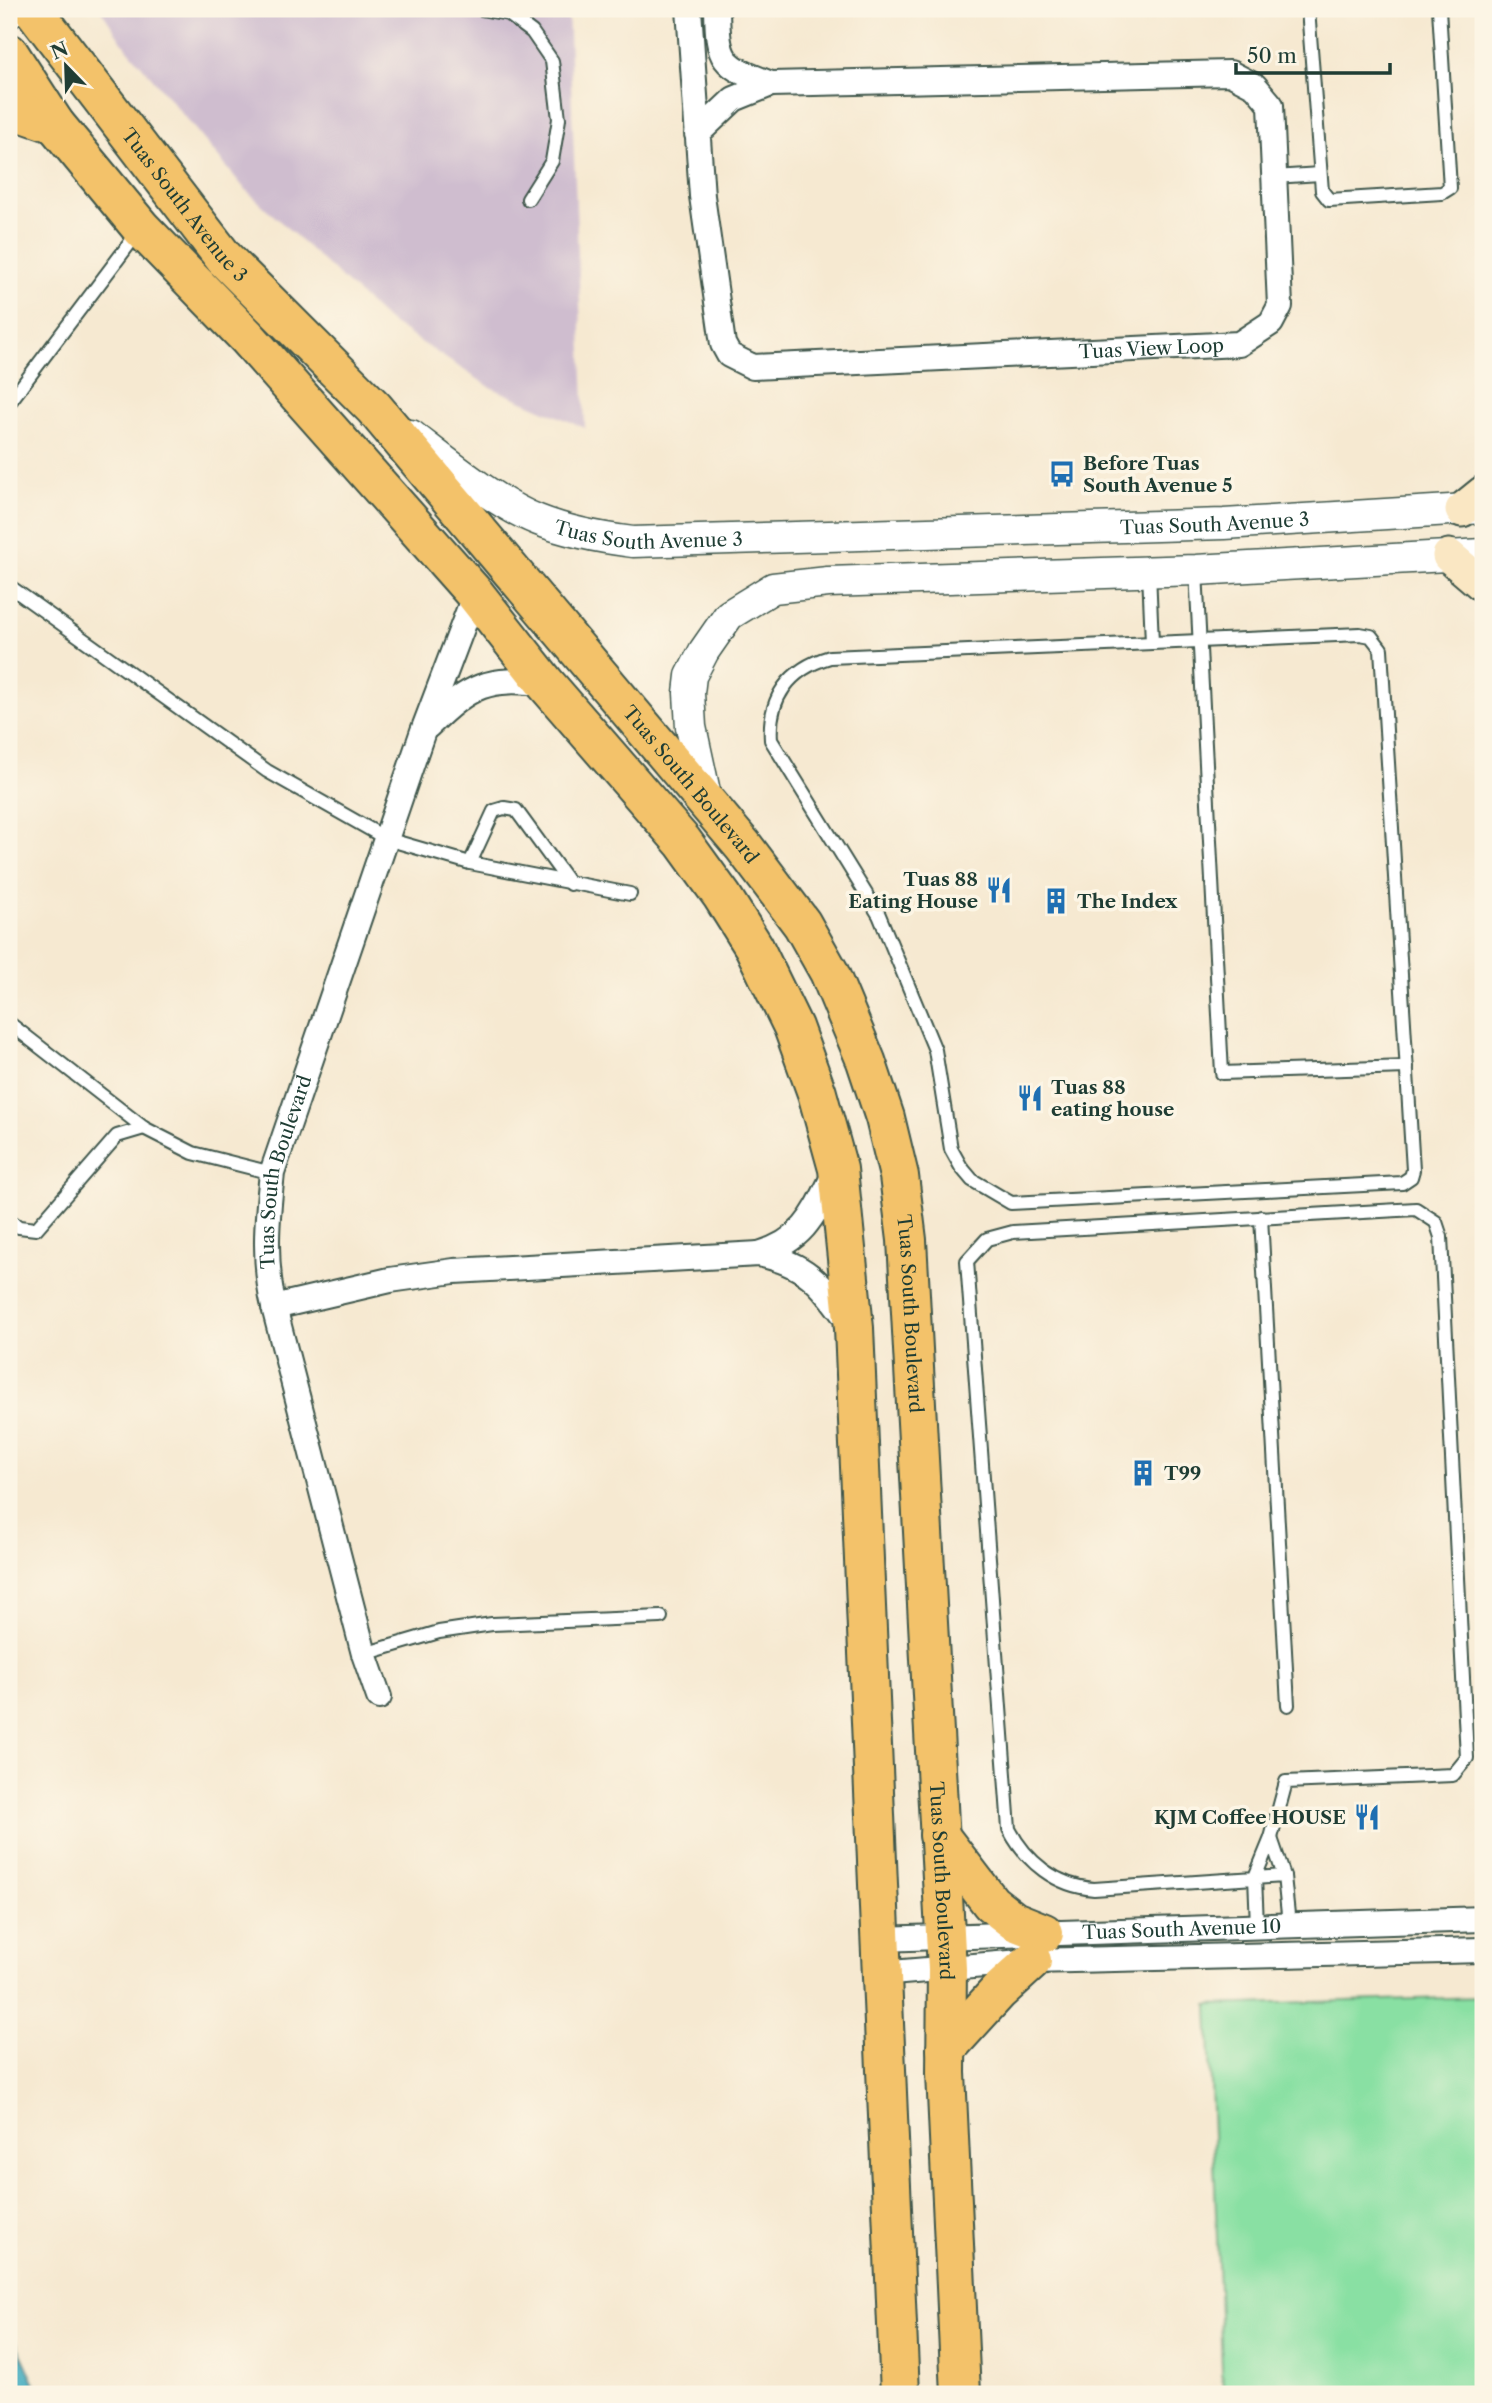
<svg xmlns="http://www.w3.org/2000/svg" width="1492" height="2403" font-family="'Libre Caslon Text',serif">
<rect width="100%" height="100%" fill="#fcf5e5"/>
<filter id="ink" filterUnits="userSpaceOnUse"><feTurbulence type="fractalNoise" baseFrequency=".0143" numOctaves="2"/><feDisplacementMap in="SourceGraphic" scale="14" xChannelSelector="R" yChannelSelector="G"/><feConvolveMatrix kernelMatrix="1 2 1 2 8 2 1 2 1" color-interpolation-filters="sRGB"/></filter>
<filter id="wash" filterUnits="userSpaceOnUse"><feTurbulence type="fractalNoise" baseFrequency=".00686" numOctaves="4" result="noise"/><feDisplacementMap in="SourceGraphic" scale="28" xChannelSelector="R" yChannelSelector="G"/><feGaussianBlur stdDeviation="1.57" result="paint"/><feColorMatrix in="noise" values="0 0 0 0 0 0 0 0 0 0 0 0 0 0 0 0 0 1.4 0 .05"/><feComposite in="paint" operator="in"/></filter>
<g filter="url(#wash)">
<rect width="100%" height="100%" fill="#f6e9d1"/>
<polygon fill="#cfbdcf" points="100,9 568,9 585,428 490,387 387,320 245,189 123,43"/>
<polygon fill="#89e0a3" stroke="#548e6c" stroke-width="2" points="1483,1997 1483,2394 1223,2394 1208,2005"/>
<polygon fill="#40abc0" stroke="#30747a" stroke-width="2" points="9,2328 40,2394 9,2394"/>
</g>
<g filter="url(#ink)">
<g fill="none" stroke-linecap="round" stroke-linejoin="round">
<g stroke="#3f574c" stroke-width="16">
<g id="service">
<polyline points="481,9 508,14 532,32 552,61 559,119 552,161 528,199"/>
<polyline points="1308,9 1322,191 1329,200 1442,193 1450,188 1439,9"/>
<polyline points="9,24 27,9"/>
<polyline points="1274,177 1320,174"/>
<polyline points="9,403 139,231"/>
<polyline points="1196,571 1222,1073 1407,1067"/>
<polyline points="1149,572 1152,643"/>
<polyline points="9,586 267,771 387,839 470,863 630,894"/>
<path d="M1360,634L1371,636L1381,649L1413,1170L1411,1177L1402,1183L1011,1203L972,1180L961,1167L951,1149L935,1050L879,915L771,740C768,698 789,669 830,657Z"/>
<polyline points="470,863 494,811 504,808 516,810 570,884"/>
<polyline points="9,1023 144,1128 193,1153 272,1173"/>
<polyline points="1261,1217 1288,1705"/>
<polyline points="9,1220 19,1227 36,1229 117,1136 144,1128"/>
<polyline points="364,1654 439,1632 492,1624 661,1617"/>
<polyline points="1271,1838 1284,1876 1289,1924"/>
<path d="M1257,1925L1255,1877L1271,1838L1286,1782L1453,1775L1467,1758L1441,1237L1436,1222L1416,1209L1013,1232L987,1239L967,1261L1009,1829C1026,1862 1056,1886 1094,1889L1284,1876"/>
</g>
</g>
<g stroke="#3f574c" stroke-width="28">
<g id="minor">
<path id="s1" d="M689,9L702,196L723,344L729,355L753,367L1239,344L1271,323L1280,306L1271,105L1255,86L1230,73L771,84L734,99L697,134"/>
<path d="M717,9C718,62 721,65 771,84"/>
<path d="M428,726C470,685 488,676 546,684"/>
<path d="M759,1254C807,1239 815,1212 836,1171"/>
<path d="M274,1307L390,1280L454,1271L759,1254C809,1265 821,1284 850,1323"/>
<path id="s2" d="M379,1697L364,1654L274,1307C263,1261 267,1219 272,1173L423,731L475,594"/>
<path id="s3" d="M879,1939L1483,1919"/>
<polyline points="880,1974 1032,1961 1483,1950"/>
</g>
</g>
<g stroke="#3f574c" stroke-width="33">
<g id="tertiary">
<path id="s4" d="M411,435C445,461 498,505 538,520C568,532 601,538 633,542L1224,524L1483,508"/>
<polyline points="707,801 691,727 689,693 691,676 704,651 729,615 773,588 828,582 1196,570 1483,554"/>
</g>
</g>
<g stroke="#3f574c" stroke-width="37">
<g id="secondary">
<polyline points="1462,510 1483,493"/>
<polyline points="1449,556 1483,585"/>
</g>
</g>
<g stroke="#3f574c" stroke-width="42">
<g id="primary">
<path id="s5" d="M33,9L224,258L374,408L744,847L802,924L829,972L866,1061L885,1118L899,1176L907,1240L947,1969L946,2073L961,2394"/>
<polyline points="9,53 55,124 141,228 247,337 475,594 546,684 683,842 722,896 754,947 793,1027 817,1093 838,1169 854,1328 900,2394"/>
<polyline points="9,108 55,124"/>
<polyline points="939,1835 991,1903 1014,1921 1044,1933"/>
<polyline points="946,2049 998,1992 1032,1961"/>
</g>
</g>
<use href="#service" stroke="#fff" stroke-width="12"/>
<use href="#minor" stroke="#fff" stroke-width="24"/>
<use href="#tertiary" stroke="#fff" stroke-width="30"/>
<use href="#secondary" stroke="#fae7c3" stroke-width="33"/>
<use href="#primary" stroke="#f3c26a" stroke-width="38"/>
</g>
</g>
<defs>
<g id="bus-bare" transform="scale(2.1)"><path d="M-5-6H5V4H4V6H2V4H-2V6H-4V4H-5ZM-3.5-4V0h7V-4ZM-3.5 1.2v1.5H-2V1.2ZM2 1.2v1.5H3.5V1.2Z" fill="#1f6fb2" stroke="#fcf5e5" stroke-width="2.5" paint-order="stroke"/></g>
<g id="restaurant-bare" transform="scale(2.1)"><path d="M-5-6h1v4h1v-4h1v4h1v-4h1v5L-1.5 .5V6h-2V.5L-5-1ZM5-6V6H3V1.5H1.5Q1.5-4 5-6Z" fill="#1f6fb2" stroke="#fcf5e5" stroke-width="2.5" paint-order="stroke"/></g>
<g id="building-bare" transform="scale(2.1)"><path d="M-4-6H4V6H1V3H-1V6H-4ZM-2.5-4.3h1.7v1.8h-1.7ZM.8-4.3h1.7v1.8H.8ZM-2.5-1h1.7V.8h-1.7ZM.8-1h1.7V.8H.8Z" fill="#1f6fb2" stroke="#fcf5e5" stroke-width="2.5" paint-order="stroke"/></g>
</defs>
<g fill-rule="evenodd">
<use href="#bus-bare" x="1062" y="474"/>
<use href="#restaurant-bare" x="999" y="890"/>
<use href="#building-bare" x="1056" y="901"/>
<use href="#restaurant-bare" x="1030" y="1098"/>
<use href="#building-bare" x="1143" y="1473"/>
<use href="#restaurant-bare" x="1367" y="1817"/>
</g>
<g text-anchor="middle" dominant-baseline="central" stroke-width="7" stroke-linejoin="round" paint-order="stroke">
<g font-size="19" fill="#1f3d34" stroke="#fcf5e5">
<text stroke="none"><textPath href="#s5" startOffset="248">Tuas South Avenue 3</textPath></text>
<text stroke="none"><textPath href="#s1" startOffset="775">Tuas View Loop</textPath></text>
<text stroke="none"><textPath href="#s4" startOffset="833">Tuas South Avenue 3</textPath></text>
<text stroke="none"><textPath href="#s4" startOffset="266">Tuas South Avenue 3</textPath></text>
<text stroke="none"><textPath href="#s5" startOffset="1018">Tuas South Boulevard</textPath></text>
<text stroke="none"><textPath href="#s2" startOffset="542">Tuas South Boulevard</textPath></text>
<text stroke="none"><textPath href="#s5" startOffset="1606">Tuas South Boulevard</textPath></text>
<text stroke="none"><textPath href="#s5" startOffset="2174">Tuas South Boulevard</textPath></text>
<text stroke="none"><textPath href="#s3" startOffset="303">Tuas South Avenue 10</textPath></text>
</g>
<g font-size="19" font-weight="bold" fill="#1f3d34" stroke="#fcf5e5" text-anchor="start">
<text x="1083" y="463">Before Tuas<tspan x="1083" dy="22">South Avenue 5</tspan></text>
<text x="978" y="879" text-anchor="end">Tuas 88<tspan x="978" dy="22">Eating House</tspan></text>
<text x="1077" y="901">The Index</text>
<text x="1051" y="1087">Tuas 88<tspan x="1051" dy="22">eating house</tspan></text>
<text x="1164" y="1473">T99</text>
<text x="1346" y="1817" text-anchor="end">KJM Coffee HOUSE</text>
</g>
</g>
<rect width="1492" height="2403" fill="none" stroke="#fcf5e5" stroke-width="35"/>
<g transform="translate(66 66) rotate(337)" stroke="#fcf5e5" stroke-width="5" paint-order="stroke">
<path d="M0-5L12 26L0 18L-12 26Z" fill="#1f3d34"/>
<text y="-10" font-size="19" font-weight="bold" text-anchor="middle" fill="#1f3d34">N</text>
</g>
<path d="M1236 63v10h154v-10" fill="none" stroke="#1f3d34" stroke-width="3.5"/>
<text x="1247" y="63" font-size="21" fill="#1f3d34" stroke="#fcf5e5" stroke-width="5" paint-order="stroke">50 m</text>
</svg>
